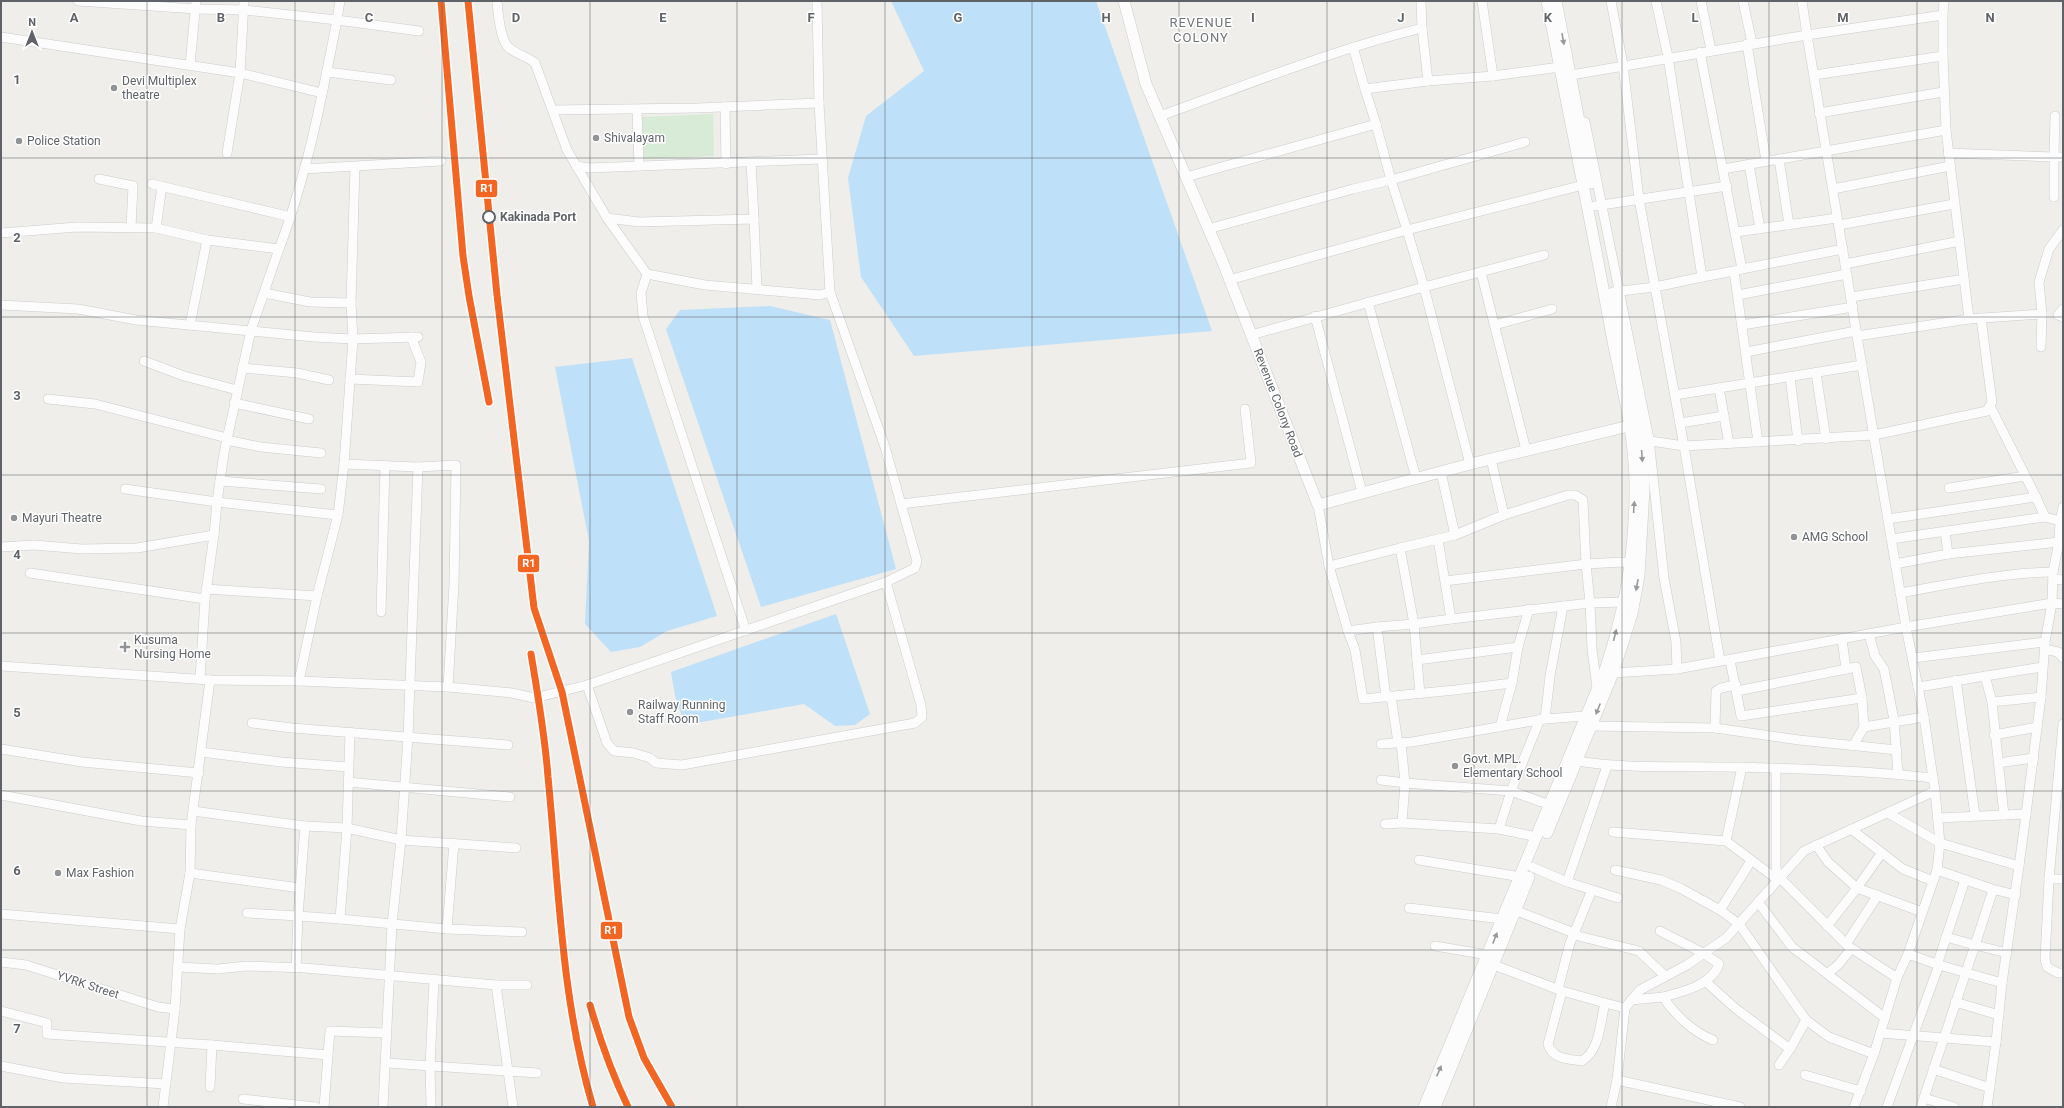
<svg xmlns="http://www.w3.org/2000/svg" width="2064" height="1108" font-family="Roboto,sans-serif">
<rect width="100%" height="100%" fill="#efeeea"/>
<polygon fill="#d8ebd6" points="713,114 714,156 644,159 641,117"/>
<g fill="#bfe0f9">
<polygon points="891,1 1096,1 1212,331 914,356 861,277 848,178 866,116 924,71"/>
<polygon points="770,306 830,320 896,569 761,607 666,329 680,310"/>
<polygon points="632,358 717,616 667,631 640,647 611,652 585,624 589,541 555,367"/>
<polygon points="836,614 870,714 855,725 835,726 804,704 685,725 675,696 671,672"/>
</g>
<g fill="none" stroke-linecap="round" stroke-linejoin="round">
<g stroke="#cbcccc" stroke-width="10">
<g id="minor">
<polyline points="78,1 196,9 244,10 337,20 340,1"/>
<path d="M497,1C498,13 500,38 508,47C515,54 527,56 535,63L567,150L607,218L647,274L705,285L820,295L830,292L819,103L817,1"/>
<polyline points="1482,1 1493,76 1560,67"/>
<polyline points="1611,1 1623,65 1639,199 1684,446 1644,440"/>
<polyline points="1656,1 1668,57 1702,277 1734,271"/>
<polyline points="1701,1 1711,50"/>
<polyline points="1743,1 1752,43"/>
<polyline points="1943,15 1943,56 1946,130 1969,319"/>
<polyline points="1,37 240,73 244,1"/>
<polyline points="1747,44 1766,161"/>
<polyline points="1353,47 1365,89 1428,81 1422,28"/>
<polyline points="1700,52 1742,269 1734,271 1758,442"/>
<polyline points="190,65 196,1"/>
<polyline points="327,72 391,80"/>
<polyline points="1814,75 1943,56"/>
<polyline points="1565,76 1807,35 1802,1"/>
<polyline points="1428,81 1493,76"/>
<polyline points="725,107 726,164"/>
<polyline points="553,110 697,108 819,103"/>
<polyline points="637,110 639,166"/>
<polyline points="1819,113 1943,92"/>
<path d="M1160,116C1247,85 1332,50 1422,28L1421,1"/>
<polyline points="2055,116 2054,157 2063,157"/>
<polyline points="1585,122 1649,439 1664,578 1676,642 1677,669"/>
<polyline points="1376,124 1391,180 1525,142"/>
<polyline points="227,153 240,73 322,93"/>
<polyline points="1948,153 2054,157 2054,197"/>
<polyline points="1779,159 1789,225"/>
<polyline points="751,162 754,219"/>
<polyline points="1749,164 1760,229"/>
<polyline points="576,166 589,168 822,159"/>
<polyline points="304,169 441,161"/>
<polyline points="1723,169 1946,130"/>
<polyline points="1186,177 1376,124 1365,89"/>
<polyline points="99,179 133,186 131,227"/>
<polyline points="152,184 291,217"/>
<polyline points="1833,189 1950,166"/>
<polyline points="1595,206 1727,186"/>
<polyline points="607,218 639,222 754,219 757,289"/>
<polyline points="1839,225 1954,204"/>
<polyline points="156,228 162,186"/>
<polyline points="1208,229 1353,189 1391,180 1407,230 1229,280"/>
<polyline points="1736,232 1837,218"/>
<path d="M1,233L77,227L156,228L207,240L279,249C307,175 322,97 337,20L419,31"/>
<polyline points="1845,264 1960,241"/>
<polyline points="1742,269 1843,249"/>
<polyline points="1481,272 1526,450"/>
<polyline points="647,274 641,293 643,316 746,631"/>
<polyline points="1613,292 1655,287 1702,277"/>
<polyline points="264,293 310,302 351,303 355,167"/>
<polyline points="1738,295 1847,274"/>
<polyline points="1851,297 1964,279"/>
<polyline points="1368,302 1416,478"/>
<polyline points="1,305 78,309 136,320 314,337 353,339 351,303"/>
<polyline points="2063,309 2058,315 2063,317"/>
<polyline points="1315,316 1362,492"/>
<polyline points="190,325 207,240"/>
<polyline points="1495,325 1552,309"/>
<polyline points="1742,325 1853,307"/>
<polyline points="1251,335 1424,287 1407,230 1583,185"/>
<polyline points="1857,336 1807,35 1943,15 1944,1"/>
<polyline points="2041,347 2042,314 2039,282 2049,249 2063,230"/>
<polyline points="1746,352 1856,331"/>
<polyline points="144,361 184,376 237,390"/>
<polyline points="242,368 297,373 329,380"/>
<polyline points="1816,373 1826,439"/>
<polyline points="1790,377 1798,441"/>
<polyline points="350,379 418,382 421,362 411,337"/>
<polyline points="1719,388 1729,444"/>
<polyline points="1675,395 1862,365"/>
<polyline points="48,399 95,404 227,438"/>
<polyline points="234,403 309,419"/>
<polyline points="1990,406 2036,497"/>
<polyline points="1680,423 1724,416"/>
<polyline points="226,440 261,447 321,453"/>
<polyline points="344,464 418,467 456,465 454,584 448,687"/>
<polyline points="1470,464 1424,287 1544,255"/>
<polyline points="220,481 321,489"/>
<polyline points="1949,488 2025,476"/>
<polyline points="125,489 217,502 224,453 251,330 279,249"/>
<polyline points="901,504 1251,463 1245,409"/>
<polyline points="1318,505 1329,566 1348,631 1377,627"/>
<polyline points="2063,507 2060,521 2063,521"/>
<polyline points="1504,515 1568,495 1575,495 1583,500 1586,564 1622,562 1631,563"/>
<polyline points="1888,519 2036,497 2045,517 1891,539"/>
<polyline points="1455,535 1504,515 1491,459"/>
<polyline points="1438,539 1451,619 1590,603 1586,564 1445,581"/>
<polyline points="1,547 34,545 82,549 137,548 214,535 217,502 338,515 344,464 353,339 418,337"/>
<polyline points="1948,554 2059,542 2060,521 2045,517"/>
<polyline points="1895,564 1948,554 1945,531"/>
<polyline points="1329,566 1400,548"/>
<polyline points="2053,572 2052,603 2063,604"/>
<polyline points="30,573 205,599"/>
<polyline points="2053,579 2063,580"/>
<polyline points="206,589 317,596"/>
<path d="M1900,593C1950,584 2002,573 2053,572L2059,542L2063,543"/>
<polyline points="1563,606 1550,676 1545,719 1585,716"/>
<polyline points="381,612 385,465"/>
<polyline points="1348,631 1355,650 1363,699 1455,690 1512,683 1518,647 1529,609"/>
<polyline points="1869,634 1875,656 1884,669 1894,720 1898,774"/>
<polyline points="1842,639 1846,669"/>
<polyline points="2044,649 2058,652 2063,658"/>
<polyline points="1913,658 2045,642 2052,603 1906,627 1924,717 1933,778"/>
<polyline points="1417,660 1414,624 1451,619"/>
<polyline points="1730,660 1741,716 1862,698 1856,667 1737,691"/>
<polyline points="1720,661 1684,446 1874,435 1987,411 1992,402 1981,318"/>
<polyline points="1,666 210,680 299,681 448,687 512,693 534,698 587,685 886,582 915,568 917,561 885,447 830,292"/>
<polyline points="1607,672 1613,673 1677,669 1906,627 1857,336 1969,319 2042,314"/>
<polyline points="1985,676 1992,702"/>
<polyline points="200,679 205,599 214,535"/>
<polyline points="1956,680 1975,815"/>
<polyline points="299,681 317,596 338,515"/>
<polyline points="587,685 607,743 614,751 634,753 650,758 656,763 682,765 915,723 922,717 921,705 886,582"/>
<polyline points="1918,687 2042,667"/>
<polyline points="1597,688 1592,649 1590,603 1623,602"/>
<polyline points="1420,694 1417,660 1518,647"/>
<polyline points="1391,696 1398,743"/>
<polyline points="1386,697 1377,627 1414,624 1400,548 1455,535 1441,472"/>
<polyline points="1862,698 1864,727 1924,717"/>
<polyline points="252,723 292,728 508,745"/>
<polyline points="2063,724 2049,879 2045,959 2047,967 2058,973 2063,973"/>
<polyline points="1591,726 1715,728 1799,740 1897,750"/>
<polyline points="1500,727 1512,683"/>
<polyline points="1715,728 1716,691 1721,688 1736,685"/>
<polyline points="350,732 347,828 340,919 447,929 522,932"/>
<polyline points="1994,735 2037,727"/>
<polyline points="1401,743 1405,783 1511,791 1540,719"/>
<polyline points="1381,744 1412,742 1544,719"/>
<polyline points="1853,746 1864,727"/>
<polyline points="1,749 82,762 199,773"/>
<polyline points="201,752 281,762 348,767"/>
<path d="M1577,761C1626,769 1675,766 1725,767C1794,768 1865,770 1933,778L1935,791L1804,851L1726,938L1687,965L1640,990L1625,1008L1605,1003"/>
<polyline points="1998,763 2034,758"/>
<polyline points="1742,767 1726,841 1778,880"/>
<polyline points="1776,769 1776,867 1778,880"/>
<polyline points="1381,780 1405,783 1402,823 1499,829 1511,791 1550,805"/>
<polyline points="348,782 510,797"/>
<polyline points="1935,791 1940,843"/>
<polyline points="1,795 141,821 191,825"/>
<polyline points="193,811 305,826"/>
<polyline points="1888,813 1940,843"/>
<polyline points="2026,814 2041,697 2045,642"/>
<polyline points="2004,815 1992,702 2041,697"/>
<polyline points="1938,818 2026,814 2019,866"/>
<polyline points="1385,824 1402,823"/>
<polyline points="1499,829 1537,837"/>
<polyline points="1851,829 1903,869 1933,881"/>
<polyline points="1613,832 1726,841"/>
<polyline points="1816,845 1828,862 1857,888 1827,926"/>
<polyline points="1881,854 1857,888 1922,912"/>
<polyline points="1419,860 1521,877"/>
<polyline points="1751,861 1720,910 1739,924 1806,1020 1790,1049"/>
<polyline points="1532,867 1567,882 1618,898"/>
<polyline points="1615,870 1661,880 1680,888 1720,910"/>
<polyline points="1937,870 1992,889 2016,895"/>
<polyline points="190,873 300,888"/>
<polyline points="1780,878 1848,946 1897,978 1874,1054 1829,1037 1806,1020"/>
<polyline points="2049,879 2063,879"/>
<polyline points="1567,882 1607,766"/>
<polyline points="1758,902 1792,947 1885,1018"/>
<polyline points="1409,908 1502,919"/>
<polyline points="1509,908 1574,933 1574,935 1639,951 1665,976"/>
<polyline points="247,913 298,916 296,968"/>
<polyline points="1,914 180,929"/>
<polyline points="340,919 298,916 305,826 347,828 401,840 516,848"/>
<polyline points="447,929 454,843"/>
<path d="M1660,931L1703,953L1719,964C1712,985 1683,992 1663,997"/>
<polyline points="1946,937 1975,945 1993,890"/>
<polyline points="1846,944 1878,895"/>
<polyline points="1435,946 1488,955"/>
<polyline points="1908,954 1937,870 1940,843 2019,866 2002,983"/>
<polyline points="1,962 26,965 158,1007 175,1009"/>
<path d="M1494,965L1562,991L1548,1044C1552,1059 1568,1059 1582,1061C1600,1050 1600,1023 1605,1003L1562,991"/>
<polyline points="1937,965 1965,880"/>
<polyline points="178,967 218,969 246,966 305,968 496,985 527,985"/>
<polyline points="1828,973 1838,965 1851,949"/>
<polyline points="1897,978 1908,954 1939,965"/>
<polyline points="1705,981 1735,1008 1790,1049 1779,1065"/>
<polyline points="496,985 513,1107"/>
<polyline points="1558,989 1570,943 1592,890"/>
<path d="M1631,1000L1663,997C1675,1015 1693,1032 1713,1040"/>
<polyline points="1955,1002 1999,1015"/>
<polyline points="1,1011 47,1023 47,1034 212,1045 328,1055 330,1031 386,1033"/>
<polyline points="1880,1033 1996,1042 1987,1107"/>
<polyline points="387,1063 537,1073"/>
<polyline points="1,1066 63,1078 166,1084"/>
<polyline points="1933,1069 1990,1088"/>
<polyline points="1805,1075 1861,1091"/>
<polyline points="1617,1080 1740,1107"/>
<polyline points="210,1087 212,1045"/>
<polyline points="1924,1098 1954,1107"/>
<polyline points="243,1099 316,1107"/>
<polyline points="163,1107 175,1009 180,929 190,873 191,825 210,680"/>
<polyline points="324,1107 328,1055"/>
<polyline points="383,1107 392,924 401,840 408,737 418,467"/>
<polyline points="431,1107 430,1067 434,979"/>
<polyline points="1611,1107 1617,1080 1625,1008"/>
<polyline points="1854,1107 1874,1054"/>
<polyline points="1887,1107 1939,965 2002,983 1996,1042"/>
<polyline points="1921,1107 1975,945 2007,953"/>
</g>
</g>
<g stroke="#cbcccc" stroke-width="12">
<g id="tertiary">
<polyline points="1124,1 1146,84 1222,260 1318,505 1470,464 1629,426"/>
<polyline points="1556,1 1591,183"/>
<polyline points="1547,833 1613,673 1632,614 1639,576 1644,489 1641,440 1612,294"/>
<path d="M1424,1107L1604,673C1624,615 1635,553 1635,491C1636,438 1621,383 1611,331C1591,221 1568,111 1547,1"/>
<polyline points="1435,1107 1529,877"/>
</g>
</g>
<use href="#minor" stroke="#fdfcfc" stroke-width="9"/>
<use href="#tertiary" stroke="#fdfcfc" stroke-width="11"/>
<g stroke="#fff" stroke-width="10">
<g id="rail-1">
<polyline points="441,1 463,256 469,296 489,402"/>
<polyline points="468,1 497,295 534,608 562,692 629,1017 644,1058 672,1107"/>
<path d="M531,654C538,695 545,736 548,777C559,888 561,999 593,1107"/>
<path d="M590,1005C600,1040 612,1074 628,1107"/>
</g>
</g>
<use href="#rail-1" stroke="#f26522" stroke-width="7"/>
</g>
<defs><path id="oneway-solid" d="M-6-.8H1V-3.2L6.5 0L1 3.2V.8H-6Z"/></defs>
<g fill="#96999c">
<use href="#oneway-solid" transform="translate(1563 39) rotate(80)"/>
<use href="#oneway-solid" transform="translate(1642 456) rotate(86)"/>
<use href="#oneway-solid" transform="translate(1634 507) rotate(-86)"/>
<use href="#oneway-solid" transform="translate(1637 585) rotate(101)"/>
<use href="#oneway-solid" transform="translate(1615 635) rotate(-76)"/>
<use href="#oneway-solid" transform="translate(1598 709) rotate(112)"/>
<use href="#oneway-solid" transform="translate(1495 938) rotate(-69)"/>
<use href="#oneway-solid" transform="translate(1439 1071) rotate(-67)"/>
</g>
<path fill="none" stroke="#5f6368" stroke-width="1" stroke-opacity="0.55" d="M147,1V1107M295,1V1107M442,1V1107M590,1V1107M737,1V1107M885,1V1107M1032,1V1107M1179,1V1107M1327,1V1107M1474,1V1107M1622,1V1107M1769,1V1107M1917,1V1107M1,158H2063M1,317H2063M1,475H2063M1,633H2063M1,791H2063M1,950H2063"/>
<g fill="#919496" stroke="#fff" stroke-width="1.5">
<circle cx="114" cy="88" r="4"/>
<circle cx="596" cy="138" r="4"/>
<circle cx="19" cy="141" r="4"/>
<circle cx="14" cy="518" r="4"/>
<circle cx="1794" cy="537" r="4"/>
<path d="M123 641h4v4h4v4h-4v4h-4v-4h-4v-4h4z"/>
<circle cx="630" cy="712" r="4"/>
<circle cx="1455" cy="766" r="4"/>
<circle cx="58" cy="873" r="4"/>
</g>
<circle fill="#fff" stroke="#5f6368" stroke-width="2" cx="489" cy="217" r="6"/>
<g text-anchor="middle" dominant-baseline="central" stroke-width="3" stroke-linejoin="round" paint-order="stroke">
<g font-size="12" fill="#5f6368" stroke="#fff" text-anchor="start">
<text x="122" y="81">Devi Multiplex<tspan x="122" dy="14">theatre</tspan></text>
<text x="604" y="138">Shivalayam</text>
<text x="27" y="141">Police Station</text>
<text x="22" y="518">Mayuri Theatre</text>
<text x="1802" y="537">AMG School</text>
<text x="134" y="640">Kusuma<tspan x="134" dy="14">Nursing Home</tspan></text>
<text x="638" y="705">Railway Running<tspan x="638" dy="14">Staff Room</tspan></text>
<text x="1463" y="759">Govt. MPL.<tspan x="1463" dy="14">Elementary School</tspan></text>
<text x="66" y="873">Max Fashion</text>
</g>
<g font-size="12" font-weight="bold" fill="#5f6368" stroke="#fff" text-anchor="start">
<text x="500" y="217">Kakinada Port</text>
</g>
<g font-size="12" fill="#5f6368" stroke="#fff">
<text transform="translate(1278 403) rotate(69)">Revenue Colony Road</text>
<text transform="translate(88 985) rotate(18)">YVRK Street</text>
</g>
<g font-size="13" letter-spacing="1" fill="#70757a" stroke="#fff">
<text x="1201" y="22">REVENUE<tspan x="1201" dy="15">COLONY</tspan></text>
</g>
</g>
<g font-size="13" text-anchor="middle" font-weight="bold" fill="#5f6368" stroke="#fff" stroke-width="3" stroke-linejoin="round" paint-order="stroke">
<text x="74" y="22">A</text>
<text x="221" y="22">B</text>
<text x="369" y="22">C</text>
<text x="516" y="22">D</text>
<text x="663" y="22">E</text>
<text x="811" y="22">F</text>
<text x="958" y="22">G</text>
<text x="1106" y="22">H</text>
<text x="1253" y="22">I</text>
<text x="1401" y="22">J</text>
<text x="1548" y="22">K</text>
<text x="1695" y="22">L</text>
<text x="1843" y="22">M</text>
<text x="1990" y="22">N</text>
<text x="17" y="84">1</text>
<text x="17" y="242">2</text>
<text x="17" y="400">3</text>
<text x="17" y="559">4</text>
<text x="17" y="717">5</text>
<text x="17" y="875">6</text>
<text x="17" y="1033">7</text>
</g>
<g stroke="#fff" stroke-width="1.5">
<rect x="475" y="179" width="23" height="19" rx="4" fill="#f26522"/>
<rect x="517" y="554" width="23" height="19" rx="4" fill="#f26522"/>
<rect x="600" y="921" width="23" height="19" rx="4" fill="#f26522"/>
</g>
<g font-size="11" text-anchor="middle" font-weight="bold" fill="#fff">
<text x="487" y="192">R1</text>
<text x="529" y="567">R1</text>
<text x="611" y="934">R1</text>
</g>
<rect width="2064" height="1108" fill="none" stroke="#5f6368" stroke-width="4"/>
<g transform="translate(32 32)" stroke="#ffffff" stroke-width="3" paint-order="stroke">
<path d="M0-3L7 15L0 10L-7 15Z" fill="#5f6368"/>
<text y="-6" font-size="11" font-weight="bold" text-anchor="middle" fill="#5f6368">N</text>
</g>
</svg>
